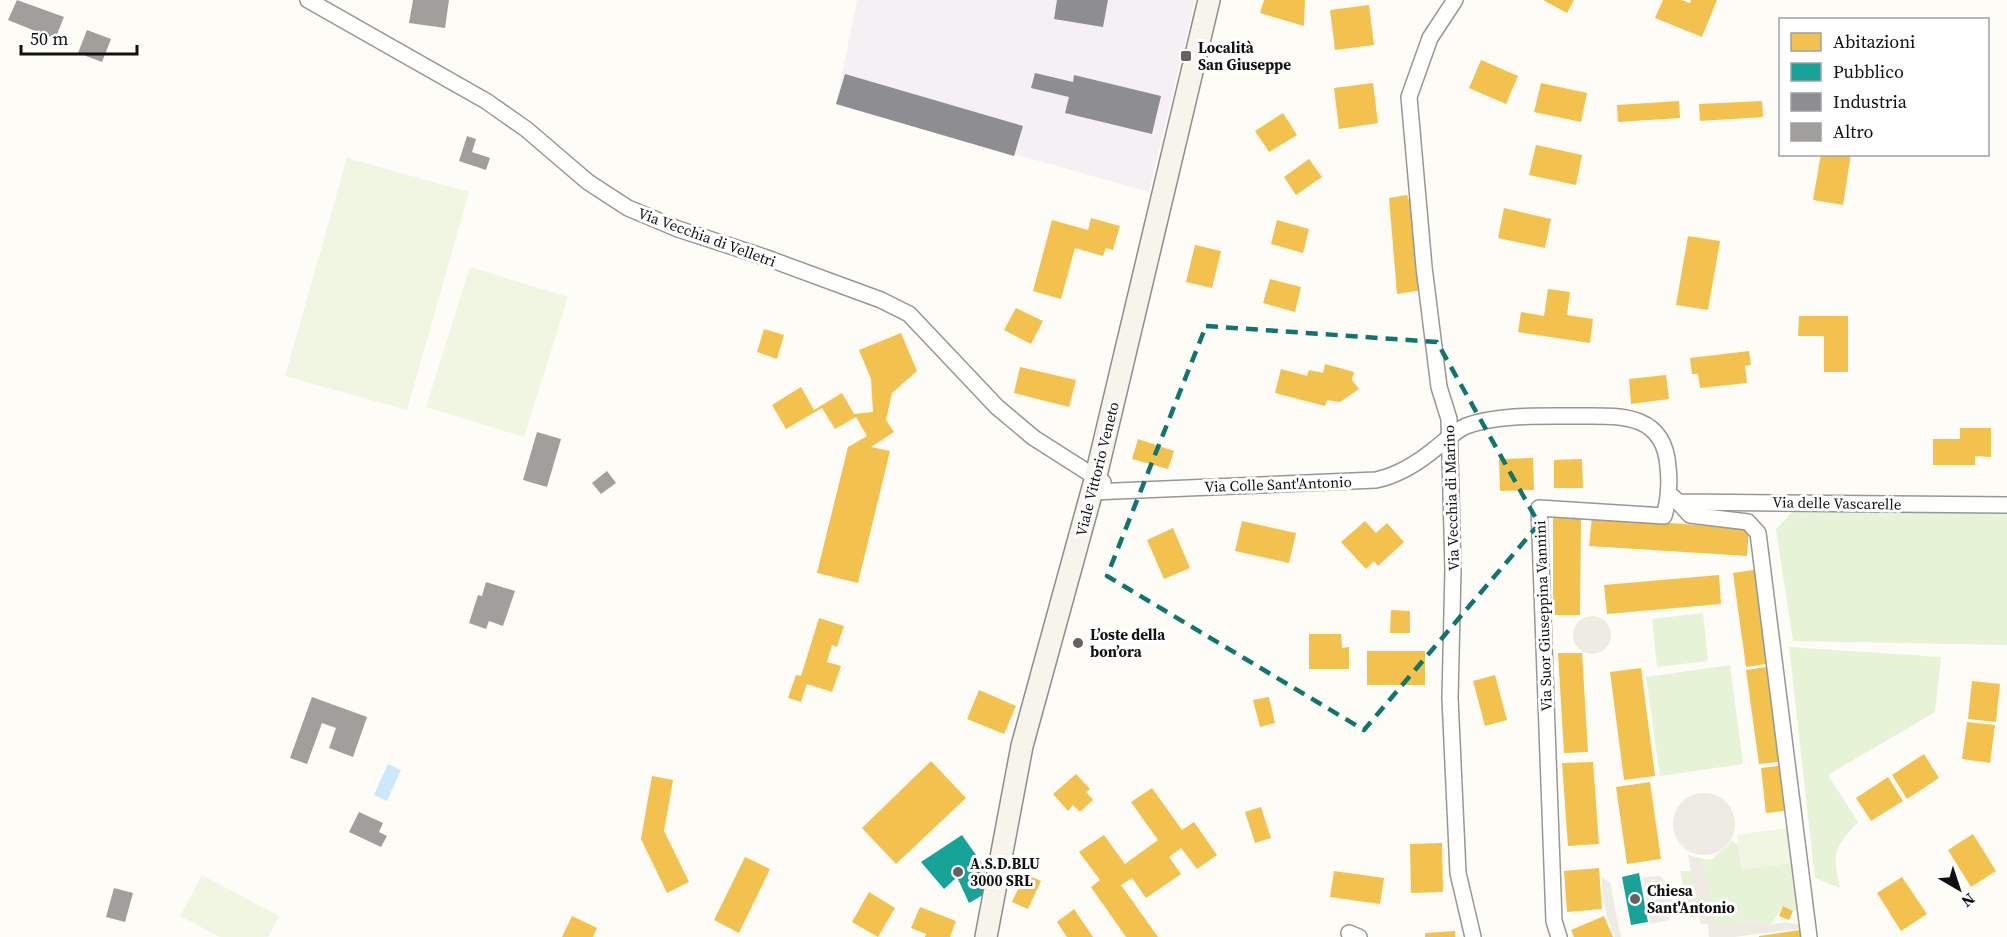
<svg xmlns="http://www.w3.org/2000/svg" width="2007" height="937" font-family="'Source Serif 4',serif">
<rect width="100%" height="100%" fill="#fdfcf7"/>
<polygon fill="#f5f0f3" points="857,0 1195,0 1149,192 836,104"/>
<g fill="#e7f3d7">
<polygon points="1800,504 2007,512 2007,645 1793,641 1776,529"/>
<polygon points="1703,613 1708,661 1657,667 1652,619"/>
<path d="M1789,647L1941,657L1935,712L1828,775L1858,822C1834,848 1832,852 1840,888L1815,878Z"/>
<polygon points="1730,665 1743,764 1660,776 1646,677"/>
<polygon points="1732,841 1738,845 1742,869 1797,862 1804,908 1793,911 1783,907 1771,925 1753,920 1716,927 1703,859 1711,860"/>
<polygon points="1680,871 1691,871 1699,916 1689,918"/>
</g>
<g fill="#f0f6e1">
<polygon points="347,158 469,192 407,410 285,376"/>
<polygon points="470,267 568,297 524,437 426,407"/>
<polygon points="1793,827 1797,862 1742,869 1737,835"/>
<polygon points="202,875 279,916 268,937 220,937 180,916"/>
</g>
<g fill="#edebe2">
<circle cx="1592" cy="635" r="19"/>
<circle cx="1704" cy="824" r="31"/>
<polygon points="1688,855 1703,859 1716,927 1753,920 1771,925 1784,922 1803,925 1803,928 1735,937 1709,937 1708,924 1701,924 1700,921"/>
<polygon points="1601,876 1610,883 1621,937 1615,937 1606,914"/>
<polygon points="1660,876 1671,887 1673,907 1666,913 1669,920 1650,924 1643,877"/>
</g>
<polygon fill="#cde8f7" points="388,764 401,770 387,801 374,795"/>
<g fill="#f2c14e">
<polygon points="1264,0 1305,0 1304,26 1260,13"/>
<polygon points="1543,0 1574,0 1567,13"/>
<polygon points="1663,0 1681,0 1690,3 1691,0 1717,0 1702,37 1655,18"/>
<polygon points="1369,5 1374,45 1335,50 1330,10"/>
<polygon points="1481,60 1518,76 1506,104 1469,88"/>
<polygon points="1373,83 1378,123 1339,129 1334,88"/>
<polygon points="1541,83 1587,93 1581,122 1534,112"/>
<polygon points="1679,101 1680,118 1618,122 1617,105"/>
<polygon points="1762,101 1763,117 1700,121 1699,104"/>
<polygon points="1283,113 1297,135 1269,152 1255,131"/>
<polygon points="1536,145 1582,155 1576,185 1529,175"/>
<polygon points="1821,154 1851,154 1843,205 1813,200"/>
<polygon points="1309,159 1322,177 1296,195 1284,177"/>
<polygon points="1407,195 1414,212 1423,290 1397,294 1389,198"/>
<polygon points="1504,208 1551,219 1545,248 1498,238"/>
<polygon points="1091,218 1120,226 1113,250 1106,248 1103,256 1075,248 1061,299 1033,291 1052,220 1088,230"/>
<polygon points="1277,220 1309,229 1303,253 1271,244"/>
<polygon points="1688,236 1720,241 1708,310 1676,305"/>
<polygon points="1195,245 1221,251 1212,288 1186,282"/>
<polygon points="1270,279 1301,287 1295,312 1263,303"/>
<polygon points="1548,289 1570,292 1567,315 1593,319 1590,343 1518,332 1521,312 1544,316"/>
<polygon points="1016,308 1043,321 1031,344 1004,330"/>
<polygon points="1799,316 1848,316 1848,372 1824,372 1824,336 1798,336"/>
<polygon points="764,329 784,335 777,359 757,352"/>
<polygon points="901,333 917,371 892,393 886,420 894,432 871,447 890,451 858,583 817,573 848,447 867,436 856,417 835,429 822,408 786,429 772,405 801,387 814,410 842,393 854,414 873,412 871,379 859,350"/>
<polygon points="1749,351 1751,365 1745,366 1747,383 1700,388 1698,374 1692,374 1690,358"/>
<polygon points="1325,364 1354,372 1352,380 1359,389 1340,402 1327,400 1325,406 1275,393 1281,369 1307,376 1309,370 1323,373"/>
<polygon points="1020,367 1076,380 1069,407 1014,393"/>
<polygon points="1666,375 1669,399 1631,404 1629,379"/>
<polygon points="1960,428 1991,428 1991,457 1975,456 1975,465 1933,465 1933,439 1960,439"/>
<polygon points="1138,439 1174,451 1168,469 1132,459"/>
<polygon points="1533,458 1534,490 1500,491 1499,459"/>
<polygon points="1582,459 1583,488 1554,488 1554,460"/>
<polygon points="1592,517 1749,529 1747,556 1589,546"/>
<polygon points="1553,518 1581,518 1580,615 1553,615"/>
<polygon points="1242,521 1296,533 1289,563 1235,551"/>
<polygon points="1365,521 1376,533 1387,523 1404,542 1378,566 1374,561 1366,569 1341,542"/>
<polygon points="1173,528 1190,568 1164,579 1147,540"/>
<polygon points="1760,569 1773,663 1746,667 1733,573"/>
<polygon points="1719,575 1721,604 1607,614 1604,585"/>
<polygon points="1391,610 1410,611 1410,633 1390,633"/>
<polygon points="819,618 844,626 837,647 832,645 827,662 841,666 832,692 807,684 801,702 788,698 796,675 801,676"/>
<polygon points="1309,634 1341,634 1342,648 1349,647 1349,669 1309,669"/>
<rect x="1367" y="651" width="58" height="34"/>
<polygon points="1558,653 1582,653 1588,752 1564,753"/>
<polygon points="1773,666 1786,761 1759,764 1746,670"/>
<polygon points="1641,668 1655,776 1624,780 1610,672"/>
<polygon points="1495,675 1507,720 1485,726 1473,681"/>
<polygon points="1972,681 2000,684 1996,722 1968,719"/>
<polygon points="979,690 1016,706 1004,734 967,719"/>
<polygon points="1269,697 1275,723 1260,727 1253,700"/>
<polygon points="1967,722 1995,725 1990,763 1962,759"/>
<polygon points="1924,754 1939,778 1907,799 1892,775"/>
<polygon points="931,761 966,798 896,864 862,828"/>
<polygon points="1593,762 1599,844 1568,846 1562,763"/>
<polygon points="1787,765 1792,810 1766,813 1761,768"/>
<polygon points="1076,774 1090,789 1086,792 1093,800 1080,812 1073,805 1068,811 1053,794"/>
<polygon points="652,776 673,780 664,831 689,882 667,893 641,839"/>
<polygon points="1888,777 1903,801 1871,821 1856,798"/>
<polygon points="1650,782 1661,859 1627,864 1616,787"/>
<polygon points="1152,788 1182,830 1194,822 1217,855 1197,869 1181,848 1169,857 1181,874 1146,898 1132,878 1121,885 1158,937 1126,937 1091,887 1100,880 1079,852 1104,835 1125,864 1158,840 1131,802"/>
<polygon points="1261,807 1271,838 1255,843 1245,812"/>
<polygon points="1973,834 1996,871 1971,887 1948,850"/>
<polygon points="1442,843 1443,892 1411,893 1410,844"/>
<polygon points="745,857 770,869 739,933 714,920"/>
<polygon points="1599,868 1602,909 1567,912 1564,871"/>
<polygon points="1334,871 1384,878 1380,904 1330,897"/>
<polygon points="1025,874 1041,881 1028,909 1012,902"/>
<polygon points="1902,877 1927,914 1901,931 1877,893"/>
<polygon points="869,892 895,908 878,937 852,922"/>
<polygon points="1783,906 1793,911 1789,920 1779,916"/>
<polygon points="920,907 956,921 950,937 925,937 926,934 911,928"/>
<polygon points="1074,909 1093,937 1067,937 1057,922"/>
<polygon points="572,916 597,928 593,937 562,937"/>
<polygon points="1604,916 1613,937 1574,937 1571,930"/>
<polygon points="1800,930 1801,937 1759,937 1759,936"/>
<polygon points="1455,931 1455,937 1425,937 1425,933"/>
</g>
<g fill="#17a398">
<polygon points="962,835 985,868 983,895 969,903 957,877 944,889 921,862"/>
<polygon points="1639,873 1648,922 1631,925 1622,877"/>
</g>
<g fill="#8d8d92">
<polygon points="1057,0 1108,0 1103,27 1054,19"/>
<polygon points="1035,73 1073,82 1074,75 1161,96 1152,134 1065,113 1069,97 1031,88"/>
<polygon points="845,74 1023,126 1014,156 836,104"/>
</g>
<g fill="#a19f9c">
<polygon points="17,0 64,17 55,39 8,20"/>
<polygon points="413,0 449,0 445,28 409,23"/>
<polygon points="87,30 111,39 102,62 78,53"/>
<polygon points="467,136 476,139 472,152 490,158 486,170 459,161"/>
<polygon points="537,432 561,439 547,487 523,480"/>
<polygon points="607,471 616,483 601,494 592,483"/>
<polygon points="486,582 515,591 503,626 489,621 486,629 469,623 478,595 482,596"/>
<polygon points="312,697 367,717 353,757 329,748 336,728 322,723 307,764 290,758"/>
<polygon points="359,812 383,823 379,832 387,836 381,847 349,832"/>
<polygon points="114,888 133,893 125,922 106,917"/>
</g>
<g fill="none" stroke-linecap="round" stroke-linejoin="round">
<g stroke="#979795" stroke-width="18">
<g id="minor">
<polyline points="308,0 486,101 526,129 588,182 628,208 678,229 764,257 881,300 909,314 997,407 1034,438 1103,482"/>
<polyline points="1455,0 1430,38 1409,97 1424,267 1439,387 1449,419 1453,569 1450,698 1458,873 1473,937"/>
<path d="M1092,492L1376,480C1399,475 1418,463 1436,448C1445,441 1455,431 1466,426C1495,415 1535,416 1566,416C1610,417 1664,407 1668,467C1670,485 1669,499 1664,516L1539,508L1554,921L1559,937"/>
<polyline points="1673,497 1678,502 2007,505"/>
<polyline points="1678,502 1690,515 1748,522 1758,533 1809,937"/>
<polyline points="1349,933 1359,937"/>
</g>
</g>
<g stroke="#8e8d8b" stroke-width="24">
<polyline id="secondary" points="986,937 1022,746 1095,480 1209,0"/>
</g>
<use href="#minor" stroke="#fffffe" stroke-width="15"/>
<use href="#secondary" stroke="#f6f4eb" stroke-width="21"/>
</g>
<path fill="none" stroke="#0f766e" stroke-width="4.5" stroke-dasharray="12 8" stroke-linejoin="round" d="M1206,326L1437,342L1539,524L1364,730L1107,576Z"/>
<g fill="#646362" stroke="#fff" stroke-width="2">
<rect x="1180" y="50" width="12" height="12" rx="3"/>
<circle cx="1078" cy="643" r="6"/>
<circle cx="958" cy="872" r="6"/>
<circle cx="1635" cy="899" r="6"/>
</g>
<g text-anchor="middle" dominant-baseline="central" stroke-width="6" stroke-linejoin="round" paint-order="stroke">
<g font-size="15" font-weight="bold" fill="#111" stroke="#fff" text-anchor="start">
<text x="1198" y="47">Località<tspan x="1198" dy="17">San Giuseppe</tspan></text>
<text x="1090" y="634">L’oste della<tspan x="1090" dy="17">bon’ora</tspan></text>
<text x="970" y="863">A.S.D.BLU<tspan x="970" dy="17">3000 SRL</tspan></text>
<text x="1647" y="890">Chiesa<tspan x="1647" dy="17">Sant'Antonio</tspan></text>
</g>
<g font-size="15" fill="#111" stroke="#fff">
<text transform="translate(707 237) rotate(20)">Via Vecchia di Velletri</text>
<text transform="translate(1097 469) rotate(-76)">Viale Vittorio Veneto</text>
<text transform="translate(1278 484) rotate(-2)">Via Colle Sant'Antonio</text>
<text transform="translate(1451 498) rotate(-92)">Via Vecchia di Marino</text>
<text transform="translate(1837 503) rotate(1)">Via delle Vascarelle</text>
<text transform="translate(1543 616) rotate(-92)">Via Suor Giuseppina Vannini</text>
</g>
</g>
<rect x="1779" y="18" width="210" height="138" fill="#ffffff" stroke="#a0a0a0" stroke-width="1.5"/>
<rect x="1791" y="33" width="30" height="18" fill="#f2c14e" stroke="#a0a0a0" stroke-width="1.5"/>
<text x="1833" y="48" font-size="18" fill="#111111">Abitazioni</text>
<rect x="1791" y="63" width="30" height="18" fill="#17a398" stroke="#a0a0a0" stroke-width="1.5"/>
<text x="1833" y="78" font-size="18" fill="#111111">Pubblico</text>
<rect x="1791" y="93" width="30" height="18" fill="#8d8d92" stroke="#a0a0a0" stroke-width="1.5"/>
<text x="1833" y="108" font-size="18" fill="#111111">Industria</text>
<rect x="1791" y="123" width="30" height="18" fill="#a19f9c" stroke="#a0a0a0" stroke-width="1.5"/>
<text x="1833" y="138" font-size="18" fill="#111111">Altro</text>
<g transform="translate(1959 889) rotate(141)" stroke="#ffffff" stroke-width="4.5" paint-order="stroke">
<path d="M0-4.5L10 22L0 15L-10 22Z" fill="#111111"/>
<text y="-9" font-size="16" font-weight="bold" text-anchor="middle" fill="#111111">N</text>
</g>
<path d="M21 45v9h116v-9" fill="none" stroke="#111111" stroke-width="3"/>
<text x="30" y="45" font-size="18" fill="#111111" stroke="#ffffff" stroke-width="4.5" paint-order="stroke">50 m</text>
</svg>
